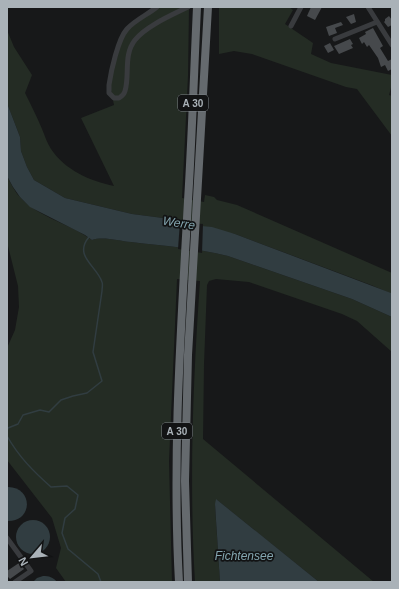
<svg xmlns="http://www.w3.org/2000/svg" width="399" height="589" font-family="Arial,sans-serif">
<rect width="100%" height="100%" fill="#171819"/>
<g fill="#242c24">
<path d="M159,7H189L188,76L182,198L204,202L205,195L214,197L217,200L237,205L392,273V294L371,285L235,234L180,224L163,218L132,214L65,198L34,180L27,167L21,151L20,137L7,103V30L14,47L32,75L25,93C31,105 37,117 42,129C45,136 47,143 51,149C65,170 90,181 114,186L81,118L114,105L110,85L118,50L127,30Z"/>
<polygon points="219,7 289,7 293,10 285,24 313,43 311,54 331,63 392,75 392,84 389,95 392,96 392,136 357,89 346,87 252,54 234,51 219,54"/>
<path d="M7,176C11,183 14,191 20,197C39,218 69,223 92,240C103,236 119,241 131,242C164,246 196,248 228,256L352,299L392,317V352L357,321L342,314L249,282L216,279L209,281L207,285L204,364L203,439L374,582H319L217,500L215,505L220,582H195C189,482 193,381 200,281L177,279L169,461L172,582H66L56,568L61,548L52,518L7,460V348L15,330L19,307L18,286L7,242Z"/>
</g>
<g fill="#313d41">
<path d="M7,103L20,137L21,151L27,167L34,180L65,198L132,214L163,218L180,224L212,227L235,234L391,293L392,294V317L352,299L228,256C196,248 164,246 131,242C119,241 103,236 92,240L85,235L30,207L20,197L13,187L7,176Z"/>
<path d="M7,487C33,486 34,522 7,521Z"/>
<polygon points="216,499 319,582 220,582 215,504"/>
<circle cx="33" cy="537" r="17"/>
<path d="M43,576C49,576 53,577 57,582H33L37,578Z"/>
</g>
<polygon fill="#171819" points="180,222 203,224 202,253 178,249"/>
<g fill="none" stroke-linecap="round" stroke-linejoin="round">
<g stroke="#313d41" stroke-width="1.5">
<path d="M7,431L8,428L18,424L23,415L40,410L49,412L61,400L73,396L87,393L102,381L93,352L102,291C102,288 103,284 102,282C97,266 73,256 89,237"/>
<path d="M7,436C19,457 33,471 51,487L67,486L78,495L75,509L65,518L62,533L68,549L98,574L101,582"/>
</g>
</g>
<g fill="#46494c">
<polygon points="311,7 322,7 315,20 307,16"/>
<polygon points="354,14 356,22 351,24 346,17"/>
<polygon points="389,16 392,20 392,25 388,27 384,22 385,21 385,19"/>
<polygon points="341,22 343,25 335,28 337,33 329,36 326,27"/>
<polygon points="373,28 383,46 380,48 388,61 392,59 392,69 388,71 385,65 381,67 378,58 369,45 367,47 364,42 362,44 359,38 366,34 365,32"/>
<polygon points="350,39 353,44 351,45 353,48 339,54 334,46"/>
<polygon points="330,43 334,50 328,53 324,46"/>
<polygon points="19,563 24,569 10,579 7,576 7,571"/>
</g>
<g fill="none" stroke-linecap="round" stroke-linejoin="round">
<g stroke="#393b3e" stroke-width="5">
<path d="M157,7C147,15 135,20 127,29C118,39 111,71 109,85V93L114,98H119C122,96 124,95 125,91C130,75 123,55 135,40C146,26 172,15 188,7"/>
<polyline points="368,7 392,45"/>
<polyline points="291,26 301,7"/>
<polyline points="335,39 377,22"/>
<polyline points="7,538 31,571 15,582"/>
</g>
<g stroke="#656a6e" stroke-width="8">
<path d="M179,582C172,455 181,328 188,201C192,136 194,72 197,7"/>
<polyline points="188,582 185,481 188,355 208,7"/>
</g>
</g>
<g text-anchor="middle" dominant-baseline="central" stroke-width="3.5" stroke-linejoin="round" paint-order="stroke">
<g fill="#121314" stroke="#7c8287" stroke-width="1">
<rect x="178" y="95" width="30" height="16" rx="3"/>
<rect x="162" y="423" width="30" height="16" rx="3"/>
</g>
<g font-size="10" font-weight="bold" fill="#aab2b8">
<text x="193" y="103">A 30</text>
<text x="177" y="431">A 30</text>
</g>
<g font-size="12" font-style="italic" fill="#84a6b0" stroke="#121314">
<text transform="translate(179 223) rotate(9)">Werre</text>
<text x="244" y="556">Fichtensee</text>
</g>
</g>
<rect width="399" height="589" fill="none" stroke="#aab2b8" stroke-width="16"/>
<g transform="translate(32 557) rotate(242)" stroke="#121314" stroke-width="3" paint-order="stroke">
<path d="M0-3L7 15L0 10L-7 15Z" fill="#aab2b8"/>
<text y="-6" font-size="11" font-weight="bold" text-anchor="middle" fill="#aab2b8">N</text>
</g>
</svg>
